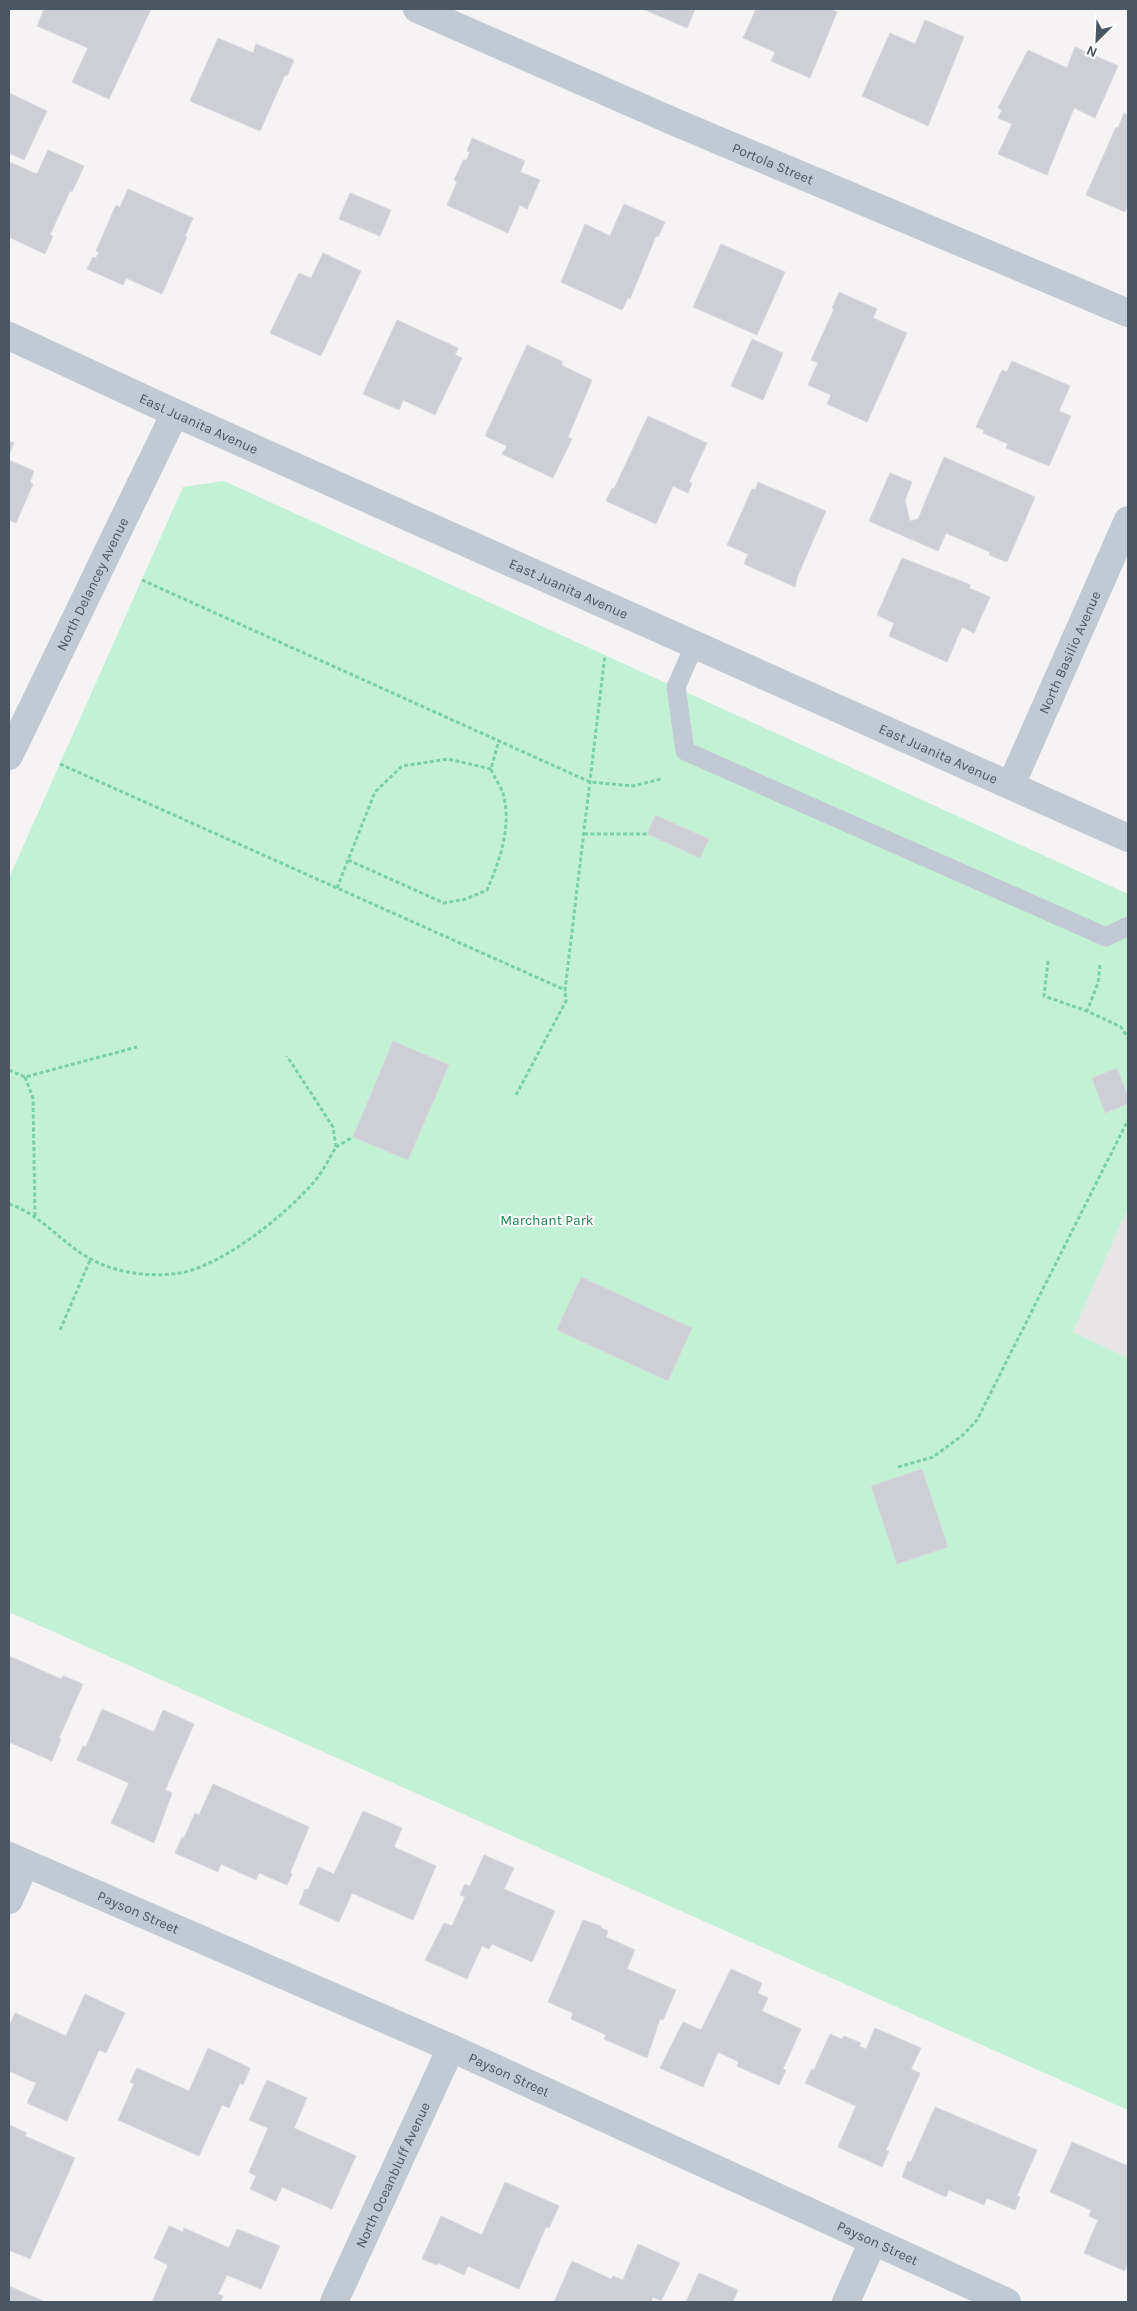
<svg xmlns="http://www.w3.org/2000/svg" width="1137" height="2311" font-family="Karla,sans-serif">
<rect width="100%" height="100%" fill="#f5f3f3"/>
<polygon fill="#e6e4e5" points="1128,1208 1128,1358 1073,1332"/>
<polygon fill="#c3f1d5" points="224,481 1128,894 1128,1208 1073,1332 1128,1358 1128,2110 9,1612 9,878 183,487"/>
<g fill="#cdcfd5" stroke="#d7d9de">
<polygon points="44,9 151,9 109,99 72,82 88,48 37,26"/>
<polygon points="643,9 695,9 687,28"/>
<polygon points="756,9 830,9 837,12 810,78 771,61 775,52 743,38"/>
<polygon points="925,20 964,37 928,126 862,96 890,33 915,44"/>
<polygon points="218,38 253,53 256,44 294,60 287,76 285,75 260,131 190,101"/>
<polygon points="1075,47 1118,66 1095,118 1074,108 1047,175 998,154 1012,124 998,118 1002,110 998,108 1028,50 1067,68"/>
<polygon points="9,93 47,111 24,160 9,153"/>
<polygon points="1124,113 1128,115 1128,204 1125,212 1086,195 1116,127 1118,128"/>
<polygon points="472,138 525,161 520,172 540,180 527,209 520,205 508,233 447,205 457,182 454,180 464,159 466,161 470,152 467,151"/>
<polygon points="48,150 84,166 72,192 70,191 50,235 53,236 45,254 9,237 9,162 37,174"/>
<polygon points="128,189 193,218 185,236 187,237 162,294 126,278 123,285 87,269 93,257 96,258 99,252 96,251 116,205 120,207"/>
<polygon points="350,193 391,210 380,236 339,219"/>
<polygon points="624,204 665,222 658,237 656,236 630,299 628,298 622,310 561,282 585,224 610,236"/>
<polygon points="721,244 785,272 757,335 693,307"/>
<polygon points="323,253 361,271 321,356 270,333 299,273 311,278"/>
<polygon points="839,292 877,309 873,318 907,333 867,422 827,404 831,395 808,385 818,363 811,360 834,309 832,308"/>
<polygon points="397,320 458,348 455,355 462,358 435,415 403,400 399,410 363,394"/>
<polygon points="752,339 783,353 763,400 731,386"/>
<polygon points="527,345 563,362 561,365 592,380 568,437 572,439 553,478 502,454 507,446 485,436"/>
<polygon points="1012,361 1070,386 1059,411 1071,416 1049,466 1006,448 1008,444 983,433 984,430 976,427 1002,370 1007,372"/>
<polygon points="648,416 707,443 689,482 692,483 688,493 673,486 656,524 606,501 612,488 614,489"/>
<polygon points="9,441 14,443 9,455"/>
<polygon points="944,457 1035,497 1007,562 989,555 990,552 946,533 938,551 869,521 890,473 912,482 905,500 910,521 918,519"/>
<polygon points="9,460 34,471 30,482 33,484 16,523 9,520"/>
<polygon points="758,482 826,511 798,575 795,587 744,564 748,554 727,545 752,489 755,490"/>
<polygon points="902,558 971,585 969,588 990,597 974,633 962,627 947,662 889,636 894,623 877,615"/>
<polygon points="655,815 709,839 700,858 647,834"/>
<polygon points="393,1041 449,1065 408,1160 353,1137"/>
<polygon points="1117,1068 1128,1096 1128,1104 1105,1113 1092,1078"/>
<polygon points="581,1277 692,1328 668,1381 557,1330"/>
<polygon points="922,1469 948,1547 897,1564 871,1486"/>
<polygon points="9,1656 61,1679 63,1676 83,1684 59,1738 61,1739 52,1761 9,1742 11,1738 9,1737"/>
<polygon points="102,1709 154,1732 163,1710 194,1724 165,1790 172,1793 154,1843 111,1823 129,1783 77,1760 83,1746 86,1747"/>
<polygon points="213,1784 309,1827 290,1873 292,1874 287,1885 259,1873 256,1880 221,1864 218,1872 175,1853 182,1837 184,1838 195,1813 199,1815"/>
<polygon points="363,1811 402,1828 394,1847 436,1866 413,1920 352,1893 339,1922 299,1904 305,1889 308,1890 318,1867 334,1874"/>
<polygon points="484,1855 514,1868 504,1889 555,1911 532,1962 492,1944 489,1949 482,1946 467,1979 425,1960 444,1923 452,1926 465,1897 460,1895 465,1884 470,1886"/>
<polygon points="583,1920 601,1926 601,1928 608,1931 606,1937 635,1950 627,1969 676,1990 663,2020 660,2019 647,2058 604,2039 606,2035 571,2019 573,2013 548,2002"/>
<polygon points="731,1969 762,1983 758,1993 768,1998 762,2011 801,2029 783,2069 786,2070 779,2085 737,2066 739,2062 718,2052 703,2087 660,2068 683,2022 701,2030"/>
<polygon points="85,1994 125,2013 106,2053 99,2050 67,2121 27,2103 36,2083 9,2071 9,2026 15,2013 66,2036"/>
<polygon points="875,2028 921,2048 911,2069 920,2073 886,2150 889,2151 882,2167 838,2147 856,2106 805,2083 812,2069 814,2070 830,2034 842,2039 844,2036 861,2043 859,2046 866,2049"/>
<polygon points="208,2048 250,2068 243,2085 240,2083 229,2108 222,2105 199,2156 118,2120 134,2084 130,2082 137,2068 189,2091"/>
<polygon points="267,2080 307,2098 294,2128 356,2156 332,2209 282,2187 276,2201 250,2189 256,2176 249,2172 268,2128 249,2120"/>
<polygon points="935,2107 1037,2150 1017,2196 1020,2197 1015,2210 987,2198 984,2205 949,2190 946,2197 902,2177 908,2161 911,2162"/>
<polygon points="9,2125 27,2133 25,2136 75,2158 30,2259 9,2250"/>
<polygon points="1072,2142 1128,2166 1128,2261 1125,2271 1084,2253 1098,2220 1089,2216 1091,2210 1050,2192"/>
<polygon points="505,2182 559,2206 549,2228 546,2227 519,2289 468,2266 464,2275 438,2263 437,2265 422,2259 441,2216 482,2235"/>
<polygon points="169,2226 183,2232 184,2228 229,2248 237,2229 280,2246 261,2289 227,2275 218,2294 223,2296 220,2302 152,2302 168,2265 154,2258"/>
<polygon points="638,2244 680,2263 661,2301 653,2297 651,2302 554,2302 572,2261 611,2279 613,2276 623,2280"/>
<polygon points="699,2273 738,2290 733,2302 686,2302"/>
<polygon points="9,2286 45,2302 9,2302"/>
</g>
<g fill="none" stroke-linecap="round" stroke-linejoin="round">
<g stroke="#7ad0a6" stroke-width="3" stroke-dasharray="4 2.5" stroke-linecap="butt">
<polyline points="142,580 590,782 633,786 661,779"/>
<polyline points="60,764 565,990 605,655"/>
<path d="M491,769L448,759L402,766L375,792L348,860L444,903L466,899L487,890C500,860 512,826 503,793C500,785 494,777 491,769L499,740"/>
<polyline points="584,834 647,834"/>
<polyline points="337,888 348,860"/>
<polyline points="1048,961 1044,996 1087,1011"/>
<polyline points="1100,965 1098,983 1087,1011 1121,1027 1128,1038"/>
<polyline points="9,1070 25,1077 137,1047"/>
<polyline points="25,1077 33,1098 35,1217"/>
<polyline points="516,1095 566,1001 565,990"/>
<polyline points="336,1147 353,1137"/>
<path d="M9,1204C44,1215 66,1250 101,1264C124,1274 155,1277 180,1273C224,1265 285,1215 314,1182C323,1172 329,1158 336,1147L333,1127L287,1056"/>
<polyline points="60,1330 91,1258"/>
<polyline points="898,1467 933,1457 963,1435 977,1420 1128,1120"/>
</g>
<polyline stroke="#c1cad2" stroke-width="19" points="695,644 676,687 685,751 1106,937 1128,926"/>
<g stroke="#c1cad2" stroke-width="28">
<path id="s1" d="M417,9L677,123L1128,313"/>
<path id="s2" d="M9,756L175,413"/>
<path id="s3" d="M1011,785L1128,520"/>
<path id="s4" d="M9,1856L451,2048L1007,2302"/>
<polyline points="9,1900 25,1864"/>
<path id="s5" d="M334,2302L451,2048"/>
<polyline points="846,2302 873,2241"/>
</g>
<path stroke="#c1cad2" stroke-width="28" id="s6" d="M9,336L175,413L1128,838"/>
</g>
<g text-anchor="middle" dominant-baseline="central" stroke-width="4" stroke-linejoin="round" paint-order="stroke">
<g font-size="14" fill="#4a5661" stroke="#fff">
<text stroke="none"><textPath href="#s1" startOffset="388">Portola Street</textPath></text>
<text stroke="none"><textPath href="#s6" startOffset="209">East Juanita Avenue</textPath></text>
<text stroke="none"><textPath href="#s2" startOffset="191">North Delancey Avenue</textPath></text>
<text stroke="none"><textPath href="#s6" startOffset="614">East Juanita Avenue</textPath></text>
<text stroke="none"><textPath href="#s3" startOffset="145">North Basilio Avenue</textPath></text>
<text stroke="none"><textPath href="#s6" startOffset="1019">East Juanita Avenue</textPath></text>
<text stroke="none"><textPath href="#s4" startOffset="141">Payson Street</textPath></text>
<text stroke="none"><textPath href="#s4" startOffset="546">Payson Street</textPath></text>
<text stroke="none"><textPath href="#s5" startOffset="140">North Oceanbluff Avenue</textPath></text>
<text stroke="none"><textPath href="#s4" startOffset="951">Payson Street</textPath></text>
</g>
<g font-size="14" fill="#17864f" stroke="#fff">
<text x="547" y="1220">Marchant Park</text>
</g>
</g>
<rect width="1137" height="2311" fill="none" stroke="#4a5661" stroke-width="20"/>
<g transform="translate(1097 40) rotate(204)" stroke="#ffffff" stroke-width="4" paint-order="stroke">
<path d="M0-4L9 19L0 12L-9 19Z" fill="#4a5661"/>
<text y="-8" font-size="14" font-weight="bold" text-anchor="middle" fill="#4a5661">N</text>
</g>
</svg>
